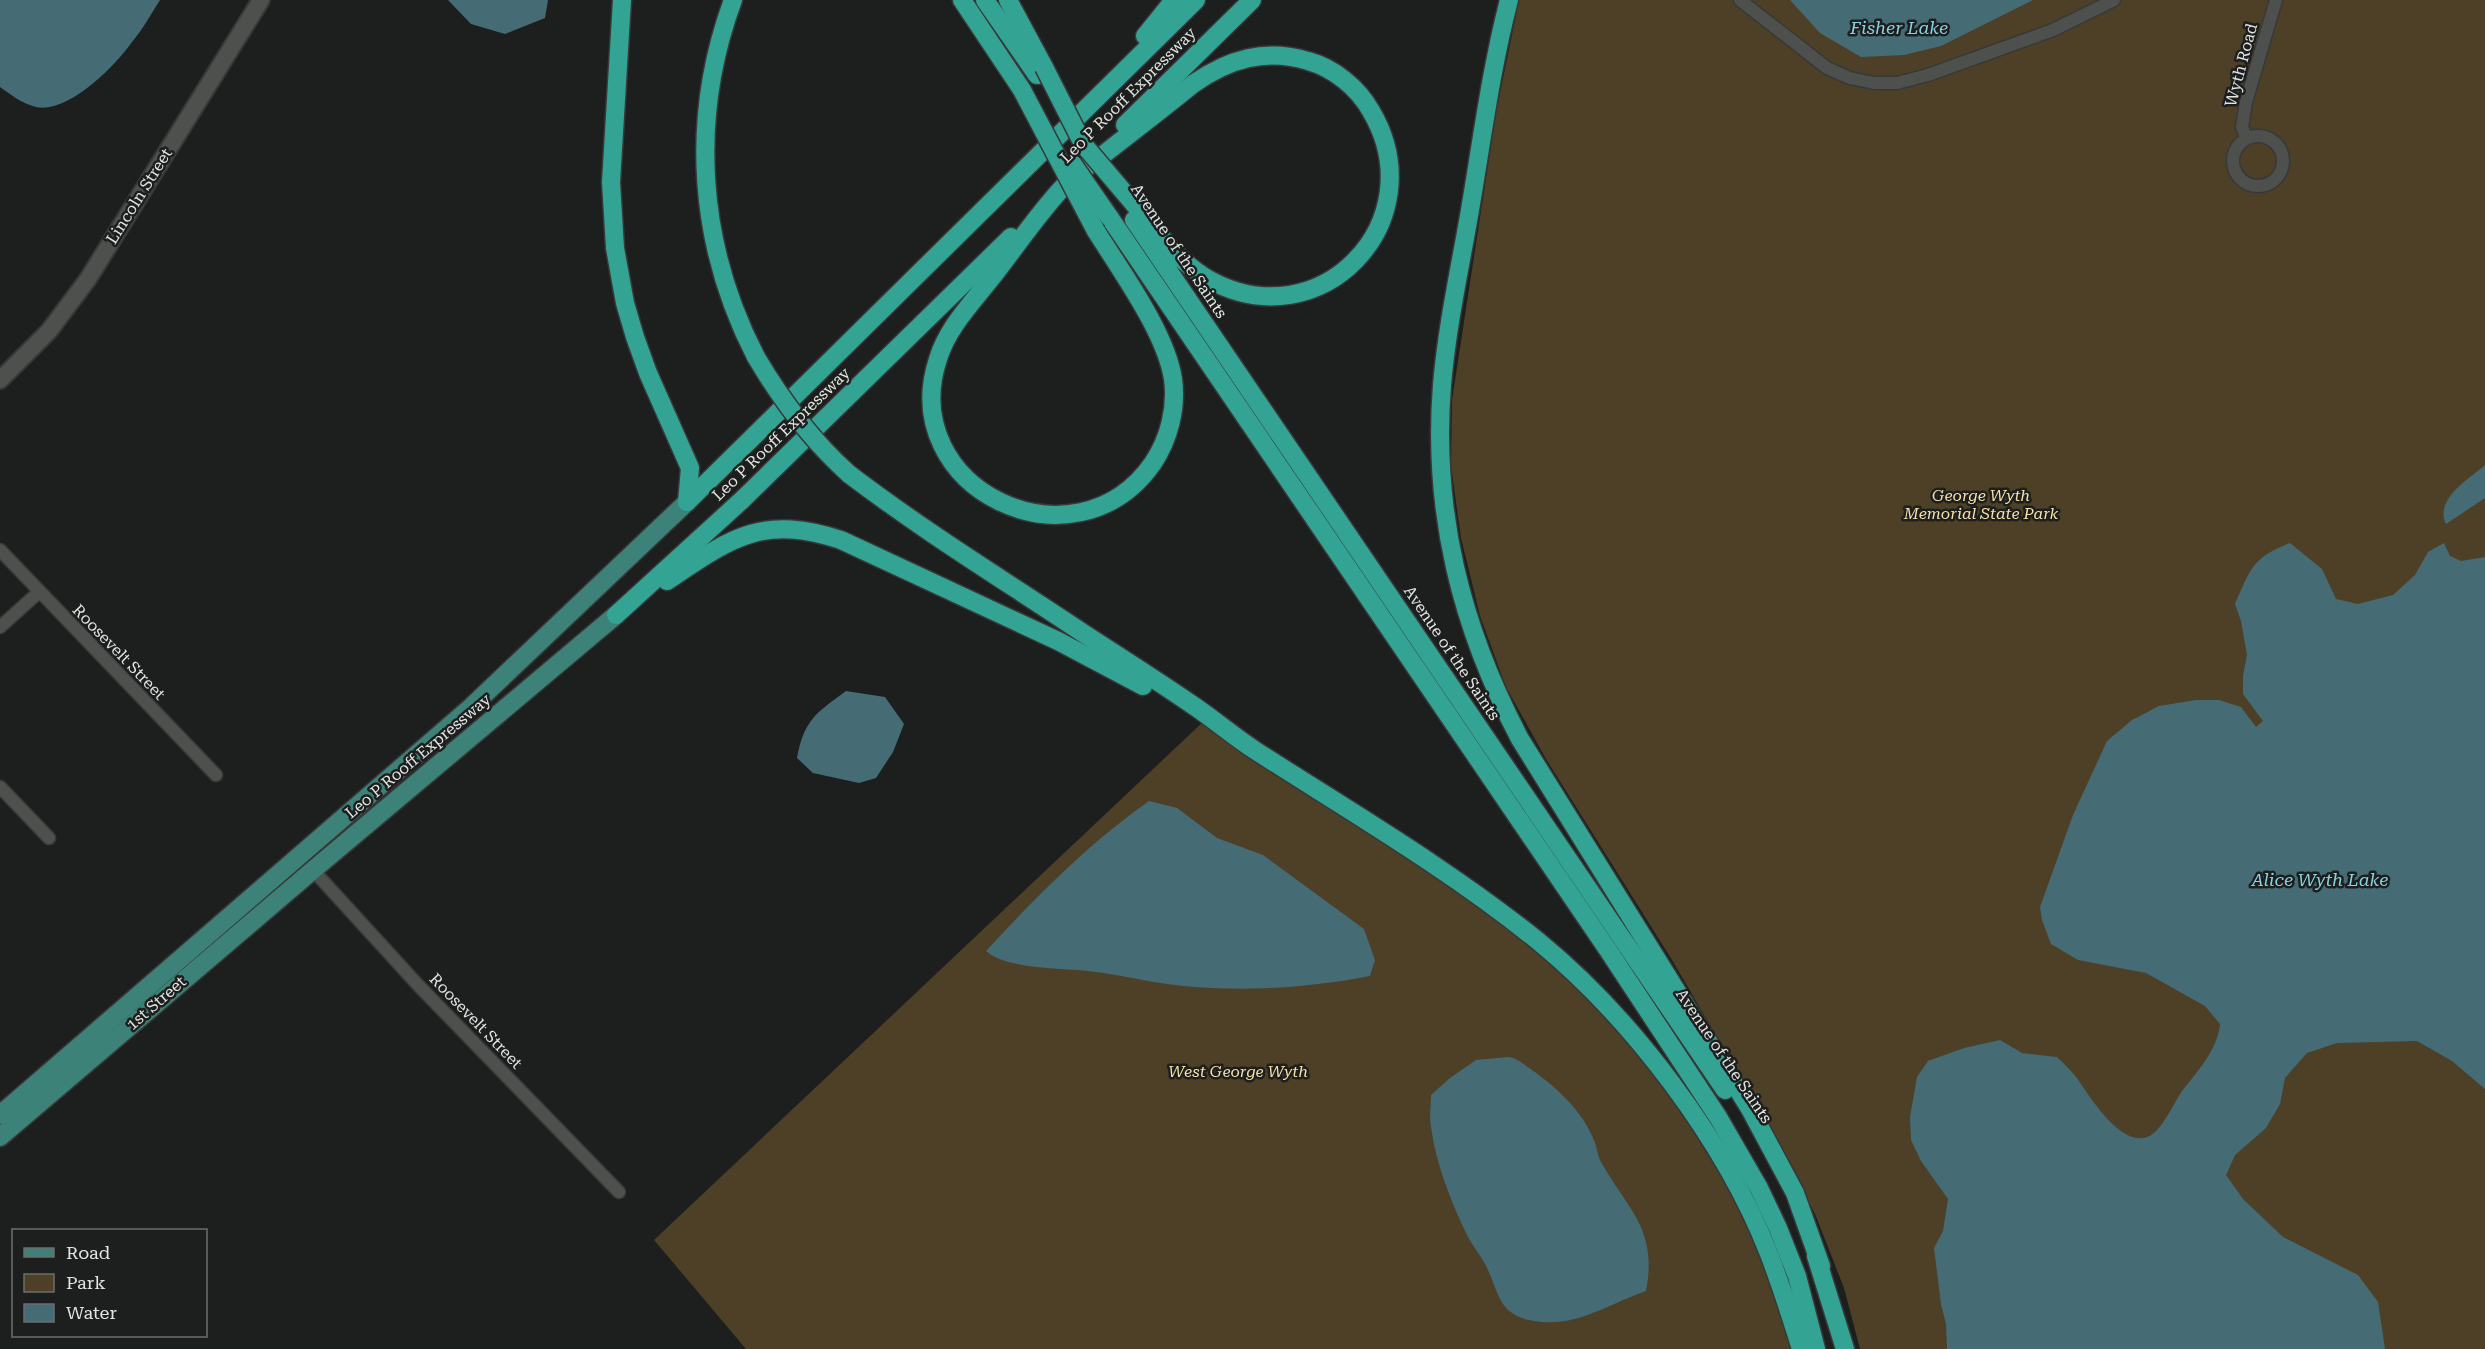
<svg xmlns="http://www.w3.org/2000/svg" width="2485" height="1349" font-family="'Roboto Serif',serif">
<rect width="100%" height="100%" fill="#1c1f1d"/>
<g fill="#4d4027">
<polygon points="1519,0 2485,0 2485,1349 1860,1349 1844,1288 1815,1214 1768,1125 1672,960 1546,759 1506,687 1480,616 1461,538 1451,466 1452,400 1496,113"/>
<polygon points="1204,721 1413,852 1568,967 1659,1066 1729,1173 1759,1255 1797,1335 1799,1349 746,1349 654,1240"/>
</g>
<g fill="#456b75">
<path d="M0,0H160C151,14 143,29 132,42C115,66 68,114 36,107C23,104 11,95 0,87Z"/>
<polygon points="444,0 548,0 545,18 505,34 471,24 448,0"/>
<polygon points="1790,0 2033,0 1941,46 1904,55 1861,57 1820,33"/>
<path d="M2485,465V498L2446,524C2434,499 2469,479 2485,465Z"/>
<path d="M2290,543L2322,569L2336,599L2358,604L2393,595L2415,575L2428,552L2444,543L2450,556L2461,561L2485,557V1089L2452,1061L2417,1041L2337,1043L2307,1053L2285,1078L2280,1104L2266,1128L2235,1155L2226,1175L2243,1199L2283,1237L2358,1275L2378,1302L2385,1349H1947L1946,1324L1941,1304L1934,1248L1943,1231L1948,1199L1921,1161L1911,1140L1910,1117L1917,1077L1928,1061L1964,1048L2000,1040L2022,1053L2057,1057C2065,1065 2073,1072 2079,1081C2092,1100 2129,1160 2157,1130C2167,1119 2174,1103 2182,1091C2197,1072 2218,1049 2220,1024L2205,1006L2146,973L2078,960L2051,944L2042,920L2040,907L2073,815L2107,741L2132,720L2159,706L2196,700H2219L2241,707L2256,727L2263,721L2243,694V676L2247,655L2241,621L2235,604C2251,568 2252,558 2290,543Z"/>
<path d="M846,691L885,697L904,724L893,752L876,778L859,783L813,773L797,758C804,720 816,713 846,691Z"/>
<path d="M1149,801L1177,808L1217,838L1263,855L1364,929L1375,960L1370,976C1307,988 1246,992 1183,986C1151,983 1119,974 1088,971C1059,968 1006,969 986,951C1036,897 1089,843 1149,801Z"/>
<path d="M1508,1057C1520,1059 1525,1066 1535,1072C1560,1091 1582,1111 1594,1140C1597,1147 1597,1155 1601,1162C1628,1210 1658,1229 1646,1291C1606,1305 1573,1330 1529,1320C1499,1313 1499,1294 1488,1270C1483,1258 1473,1247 1467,1235C1451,1202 1436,1164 1431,1127C1429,1117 1431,1105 1431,1095L1450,1078L1476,1060Z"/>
</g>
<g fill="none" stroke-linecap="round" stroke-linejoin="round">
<g stroke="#373938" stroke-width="15">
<g id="minor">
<polyline points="1740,0 1827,68 1850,78 1874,83 1897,83 1928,75 2053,30 2114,0"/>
<circle cx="2258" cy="161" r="25"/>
<polyline points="2247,138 2242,127 2246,102 2276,0"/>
<polyline points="0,550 216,775"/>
<polyline points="0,627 39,592"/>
<polyline points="0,787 49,838"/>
<polyline points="313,870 418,985 619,1192"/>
</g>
</g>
<g stroke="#373938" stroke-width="20">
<polyline id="secondary" points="0,380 49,331 88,279 261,0"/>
</g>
<g stroke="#373938" stroke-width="21">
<g id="primary">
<polyline points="0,1115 470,708 687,502"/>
<polyline points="0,1137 313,870 616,615"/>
</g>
</g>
<g stroke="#373938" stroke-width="21">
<g id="motorway">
<polyline points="622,0 611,182 615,248 625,303 635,337 648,373 690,468 687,502"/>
<path d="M733,0C689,119 698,245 756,357"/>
<polyline points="962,0 1022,90"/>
<polyline points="985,0 1037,75"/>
<polyline points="1008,0 1044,67"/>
<path d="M1509,0C1491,69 1482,140 1470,210C1460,268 1447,326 1442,385C1432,512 1461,627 1520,739L1750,1109L1795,1193L1821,1266"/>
<polyline points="1145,36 1174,0"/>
<polyline points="1125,125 1252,0"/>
<polyline points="1110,218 1608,950 1718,1117 1759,1188 1778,1228 1797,1276 1816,1349"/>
<polyline points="1134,220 1725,1090"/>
<path d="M1096,231C1121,271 1166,333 1173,379C1177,408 1169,439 1153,463C1075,575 895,489 938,359C947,329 970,305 989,281C1014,250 1038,213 1065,185C1078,172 1094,162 1108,151C1136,129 1165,107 1193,84C1229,59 1265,48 1308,61C1334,68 1358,88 1371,111C1436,221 1320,342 1208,279C1175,260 1152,225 1128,197"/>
<path d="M849,474C925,532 1007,582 1086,635C1123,659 1161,683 1197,708C1217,722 1236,738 1256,751C1351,812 1450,870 1538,941C1632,1018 1725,1141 1769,1254C1781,1285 1791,1317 1801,1349"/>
<polyline points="687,502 1196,0"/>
<path d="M667,581C731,538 762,514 841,540L1058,641L1143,686"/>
<polyline points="616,615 742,500 1011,237"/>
<polyline points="1816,1256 1845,1349"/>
</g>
</g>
<use href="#minor" stroke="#4d504d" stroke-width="12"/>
<use href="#secondary" stroke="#4d504d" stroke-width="16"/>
<use href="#primary" stroke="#3d8278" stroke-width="18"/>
<use href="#motorway" stroke="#33a394" stroke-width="18"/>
<g stroke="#373938" stroke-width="21" stroke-linecap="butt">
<g id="motorway-bridge">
<polyline points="1044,67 1083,144 1128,197"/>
<polyline points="1022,90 1096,231"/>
<polyline points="1072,163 1110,218"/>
<path d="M756,357C782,401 811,440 849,474"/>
</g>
</g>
<use href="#motorway-bridge" stroke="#33a394" stroke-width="18"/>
</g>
<g text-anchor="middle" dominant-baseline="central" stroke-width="5" stroke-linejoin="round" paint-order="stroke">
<g font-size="16" fill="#e3e5e4" stroke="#1c1f1d">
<text transform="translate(2241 65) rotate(-75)">Wyth Road</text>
<text transform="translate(1128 95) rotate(-45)">Leo P Rooff Expressway</text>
<text transform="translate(139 196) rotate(-58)">Lincoln Street</text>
<text transform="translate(1179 251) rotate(56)">Avenue of the Saints</text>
<text transform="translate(781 434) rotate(-44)">Leo P Rooff Expressway</text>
<text transform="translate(119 652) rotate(46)">Roosevelt Street</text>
<text transform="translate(1452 653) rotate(56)">Avenue of the Saints</text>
<text transform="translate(418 756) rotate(-40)">Leo P Rooff Expressway</text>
<text transform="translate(156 1003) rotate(-41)">1st Street</text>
<text transform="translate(476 1021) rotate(46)">Roosevelt Street</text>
<text transform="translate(1724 1056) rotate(56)">Avenue of the Saints</text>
</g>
<g font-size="16" font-style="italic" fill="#fbdfa9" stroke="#1c1f1d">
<text x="1981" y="495">George Wyth<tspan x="1981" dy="18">Memorial State Park</tspan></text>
<text x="1238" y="1071">West George Wyth</text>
</g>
<g font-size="18" font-style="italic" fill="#89d0e3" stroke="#1c1f1d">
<text x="1899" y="27">Fisher Lake</text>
<text x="2320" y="879">Alice Wyth Lake</text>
</g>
</g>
<rect x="12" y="1229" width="195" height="108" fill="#1c1f1d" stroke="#6c6e6d" stroke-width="1.5"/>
<rect x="24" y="1248" width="30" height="9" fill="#3d8278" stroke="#6c6e6d" stroke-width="1.5"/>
<text x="66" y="1259" font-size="18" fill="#e3e5e4">Road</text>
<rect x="24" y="1274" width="30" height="18" fill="#4d4027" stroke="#6c6e6d" stroke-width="1.5"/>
<text x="66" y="1289" font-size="18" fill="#e3e5e4">Park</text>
<rect x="24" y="1304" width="30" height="18" fill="#456b75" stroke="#6c6e6d" stroke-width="1.5"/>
<text x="66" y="1319" font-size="18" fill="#e3e5e4">Water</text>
</svg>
